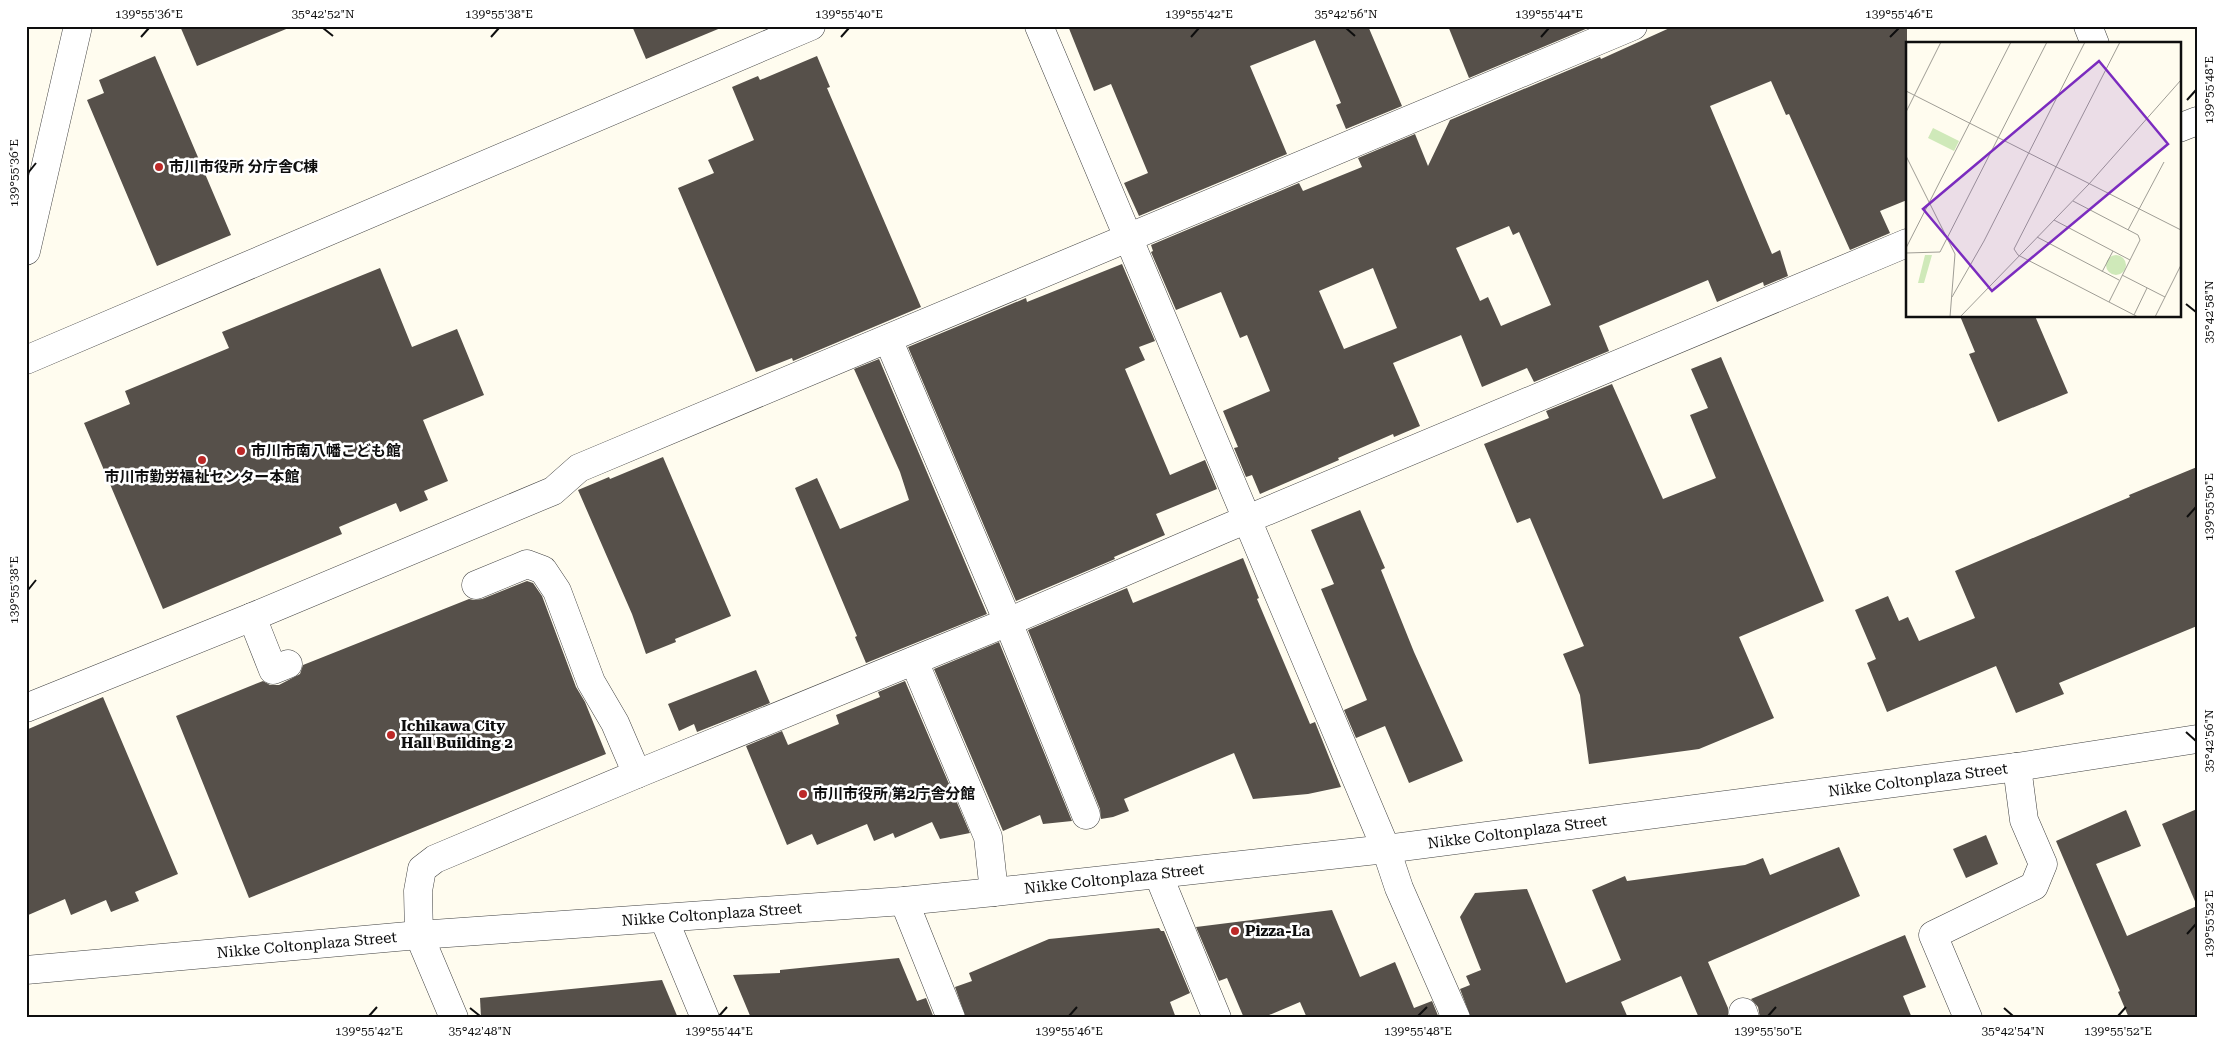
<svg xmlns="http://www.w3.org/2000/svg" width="2223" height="1044" font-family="'Roboto Serif','Noto Sans JP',serif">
<rect width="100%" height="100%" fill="#fffcef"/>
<g fill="#56504a" fill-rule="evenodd">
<polygon points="180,26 291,26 291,27 197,66"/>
<polygon points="632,26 723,26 723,27 646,59"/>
<polygon points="1068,26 1368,26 1402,106 1346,129 1336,105 1341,103 1315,40 1250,66 1287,154 1139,216 1124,183 1148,173 1111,84 1094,91"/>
<polygon points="1448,26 1587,26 1588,28 1469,78"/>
<path d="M1674,26H1907V200L1880,211L1890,233L1850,250L1789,114L1786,115L1771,81L1710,106L1772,254L1780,250L1788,276L1764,286L1763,282L1717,302L1708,280L1599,326L1609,351L1534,382L1527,368L1482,387L1461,335L1459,336L1393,363L1420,426L1394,437L1393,434L1338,458L1339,460L1260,494L1252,475L1246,477L1234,448L1238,447L1223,411L1270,391L1247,335L1240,338L1221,292L1176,310L1151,252L1153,251L1151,245L1299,183L1303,191L1362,167L1358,158L1415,134L1428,166L1450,120L1600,57L1601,59ZM1509,226L1513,235L1519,232L1551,305L1501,326L1488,297L1480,301L1456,248ZM1373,268L1397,328L1344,349L1319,291Z"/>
<polygon points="155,56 231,235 157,266 87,100 104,93 99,80"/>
<polygon points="817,56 830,87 827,88 921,307 793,361 792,358 756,372 678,188 714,173 708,160 754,140 732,87 758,76 760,80"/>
<polygon points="1122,264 1155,341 1139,347 1145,360 1125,369 1170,475 1205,460 1217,489 1156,514 1165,535 1114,557 1115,559 1016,601 908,347 1026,298 1027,302"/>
<polygon points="380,268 412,347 457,329 484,395 423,420 448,481 424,491 428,500 400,512 396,503 339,527 342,534 163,609 84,423 130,404 125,391 229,348 222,332"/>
<polygon points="1960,316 2035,316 2068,393 1998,422 1969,354 1975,352"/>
<polygon points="1721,357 1824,601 1739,637 1774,718 1699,749 1589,764 1580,695 1563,654 1584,646 1530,518 1517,523 1484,444 1549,418 1546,411 1612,384 1663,499 1716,478 1690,415 1708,408 1691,369"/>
<polygon points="879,359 987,614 866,663 855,637 857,636 795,488 817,478 840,529 909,500 900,472 854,369"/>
<polygon points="663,457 731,616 675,639 676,642 646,654 632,614 578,490 609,477 610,479"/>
<polygon points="2197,467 2197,626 2059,683 2064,694 2016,713 1996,666 1887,712 1867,663 1876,659 1855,610 1888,596 1899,621 1908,617 1919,641 1975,618 1955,571 2130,497 2129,495"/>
<polygon points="1360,510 1385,568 1381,570 1414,652 1463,761 1409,783 1385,726 1356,738 1344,710 1367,700 1321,589 1334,584 1311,530"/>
<polygon points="1243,558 1259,598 1257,599 1310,724 1315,722 1341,787 1308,794 1253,799 1234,753 1124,799 1129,811 1113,817 1101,819 1100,809 1028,630 1127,588 1133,603"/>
<polygon points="527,581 533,583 542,596 576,687 585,702 606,754 249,898 176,716 263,681 270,685 279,685 300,674 303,665 469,599 474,600 482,599"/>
<polygon points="999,642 1072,821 1043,824 1040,815 1003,831 934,669"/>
<polygon points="756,670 770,703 697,732 694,724 679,731 668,704"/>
<polygon points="905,681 970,833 940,839 932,822 895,838 893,833 874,841 867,824 817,845 812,834 787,845 746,746 782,731 788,745 839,724 836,715 880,697 878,692"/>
<polygon points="103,697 178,874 135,892 139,901 111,912 106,900 71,915 65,899 26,916 26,730"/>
<polygon points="2197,809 2197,906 2162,824"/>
<polygon points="2126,810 2141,846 2096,864 2127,936 2197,906 2197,1018 2129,1018 2118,992 2120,991 2056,841"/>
<polygon points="1986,835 1998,864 1966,878 1953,849"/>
<polygon points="1839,847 1860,896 1708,962 1728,1008 1728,1018 1699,1018 1681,976 1621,1002 1628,1018 1471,1018 1460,989 1470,985 1466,976 1481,970 1460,917 1475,893 1527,889 1566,983 1621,960 1592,890 1625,876 1627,881 1745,865 1763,858 1770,875"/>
<polygon points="1332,910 1360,977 1395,962 1414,1008 1432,1001 1439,1018 1307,1018 1300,1002 1262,1018 1244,1018 1227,978 1219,981 1196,927"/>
<polygon points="1159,928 1161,931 1164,931 1190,993 1170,1002 1176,1018 966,1018 955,987 972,981 969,973 1049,939"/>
<polygon points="1905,935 1926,987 1903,996 1912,1018 1760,1018 1758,1007 1751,999"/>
<polygon points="899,958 917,1001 926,998 934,1018 751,1018 733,975 780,973 780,970"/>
<polygon points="662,980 678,1018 481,1018 480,998"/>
</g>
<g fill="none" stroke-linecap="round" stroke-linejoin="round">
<g stroke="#414141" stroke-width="29">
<g id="minor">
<polyline points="1039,26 1386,849 1399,888 1456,1018"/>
<polyline points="2088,26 2095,44"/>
<polyline points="2179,128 2197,121"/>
<polyline points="26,251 78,26"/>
<polyline points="888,339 1008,622 1086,815"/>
<polyline points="26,360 811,26"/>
<polyline points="476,585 527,564 543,570 557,591 591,682 615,723 637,774"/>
<polyline points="252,617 273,670 288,664"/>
<polyline points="914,661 988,837 994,892"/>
<polyline points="26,708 252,617 553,491 579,468 1633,26"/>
<polyline points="1158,874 1217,1018"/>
<polyline points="904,901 951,1018"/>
<polyline points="664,919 705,1018"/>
<path id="s1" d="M26,970L419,935L904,901L994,892L1386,849L2017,767L2197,739"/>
<polyline points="1743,1012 1745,1018"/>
<polyline points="454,1018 419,935 418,891 422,869 435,859 637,774 1008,622 1224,529 1907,243"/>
<polyline points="1968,1018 1933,935 2034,886 2043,864 2024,820 2017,767"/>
</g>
</g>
<use href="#minor" stroke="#fff" stroke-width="28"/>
</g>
<path fill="none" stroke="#0e0e0e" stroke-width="2" d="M323,28L333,36M1346,28L1355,36M141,37L149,28M491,37L499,28M841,37L849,28M1191,37L1199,28M1541,37L1549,28M1890,37L1899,28M2187,100L2196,90M28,173L36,163M2186,304L2196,312M2187,517L2196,507M28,590L36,580M2186,732L2196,741M2187,934L2196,924M470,1008L480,1016M2004,1008L2013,1016M369,1016L377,1007M719,1016L727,1007M1069,1016L1077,1007M1418,1016L1427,1007M1768,1016L1776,1007M2118,1016L2126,1007"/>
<g fill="#bc2928" stroke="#fff" stroke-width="2">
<circle cx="159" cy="167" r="5"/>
<circle cx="241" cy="451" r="5"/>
<circle cx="202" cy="460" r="5"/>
<circle cx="391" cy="735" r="5"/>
<circle cx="803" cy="794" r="5"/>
<circle cx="1235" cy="931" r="5"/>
</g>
<g text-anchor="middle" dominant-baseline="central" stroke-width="5" stroke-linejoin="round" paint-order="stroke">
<g font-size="15" font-weight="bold" fill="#0e0e0e" stroke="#fff" text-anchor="start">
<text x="169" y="167">市川市役所 分庁舎C棟</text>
<text x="251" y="451">市川市南八幡こども館</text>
<text x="202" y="477" text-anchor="middle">市川市勤労福祉センター本館</text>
<text x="401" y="726">Ichikawa City<tspan x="401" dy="17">Hall Building 2</tspan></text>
<text x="813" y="794">市川市役所 第2庁舎分館</text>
<text x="1245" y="931">Pizza-La</text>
</g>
<g font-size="15" fill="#0e0e0e" stroke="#fff">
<text stroke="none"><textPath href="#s1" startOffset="1902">Nikke Coltonplaza Street</textPath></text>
<text stroke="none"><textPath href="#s1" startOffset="1498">Nikke Coltonplaza Street</textPath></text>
<text stroke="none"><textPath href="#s1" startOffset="1092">Nikke Coltonplaza Street</textPath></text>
<text stroke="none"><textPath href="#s1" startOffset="688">Nikke Coltonplaza Street</textPath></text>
<text stroke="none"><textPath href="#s1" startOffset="282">Nikke Coltonplaza Street</textPath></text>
</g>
</g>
<g transform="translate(1906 42)">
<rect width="275" height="275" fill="#fffcef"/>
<path d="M27,86L53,99L48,109L22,96ZM200 223a10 10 0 1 1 20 0a10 10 0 1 1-20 0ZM19,213H26L18,241H12Z" fill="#cfe9b9"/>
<path fill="none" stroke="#9f9d95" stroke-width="1" d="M214,0L108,207L112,213L232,275M0,49L275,188M0,70L35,0M0,114L49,212L44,275M167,159L232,193L234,198L203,260M148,178L224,218M222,188L258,120M131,195L213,238M0,206L105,0M0,211L34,210L141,0M196,230L207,209M216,233L259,255M46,255L78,199L179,0M228,273L241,246M54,275L183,142L275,38M249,275L275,223"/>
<path fill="#7b2cbf" fill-opacity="0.15" stroke="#7b2cbf" stroke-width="2.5" d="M193,19L262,102L86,249L17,167Z"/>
<rect width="275" height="275" fill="none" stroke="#0e0e0e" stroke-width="2.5"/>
</g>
<rect width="2223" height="1044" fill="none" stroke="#ffffff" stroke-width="55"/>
<rect x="28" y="28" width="2168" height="988" fill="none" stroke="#0e0e0e" stroke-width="2"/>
<g font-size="12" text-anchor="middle" fill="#0e0e0e">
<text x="149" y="18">139°55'36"E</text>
<text x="323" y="18">35°42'52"N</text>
<text x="499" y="18">139°55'38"E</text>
<text x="849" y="18">139°55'40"E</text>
<text x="1199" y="18">139°55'42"E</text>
<text x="1346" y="18">35°42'56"N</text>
<text x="1549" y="18">139°55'44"E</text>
<text x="1899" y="18">139°55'46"E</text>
<text transform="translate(2209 90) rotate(-90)" y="4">139°55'48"E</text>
<text transform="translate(14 173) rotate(-90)" y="4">139°55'36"E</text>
<text transform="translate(2209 312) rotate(-90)" y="4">35°42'58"N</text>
<text transform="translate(2209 507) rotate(-90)" y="4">139°55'50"E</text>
<text transform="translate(14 590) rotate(-90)" y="4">139°55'38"E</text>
<text transform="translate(2209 741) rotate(-90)" y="4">35°42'56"N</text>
<text transform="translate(2209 924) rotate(-90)" y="4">139°55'52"E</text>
<text x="369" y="1035">139°55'42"E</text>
<text x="480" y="1035">35°42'48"N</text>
<text x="719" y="1035">139°55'44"E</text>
<text x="1069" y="1035">139°55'46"E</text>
<text x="1418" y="1035">139°55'48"E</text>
<text x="1768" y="1035">139°55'50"E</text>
<text x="2013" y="1035">35°42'54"N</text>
<text x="2118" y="1035">139°55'52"E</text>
</g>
</svg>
